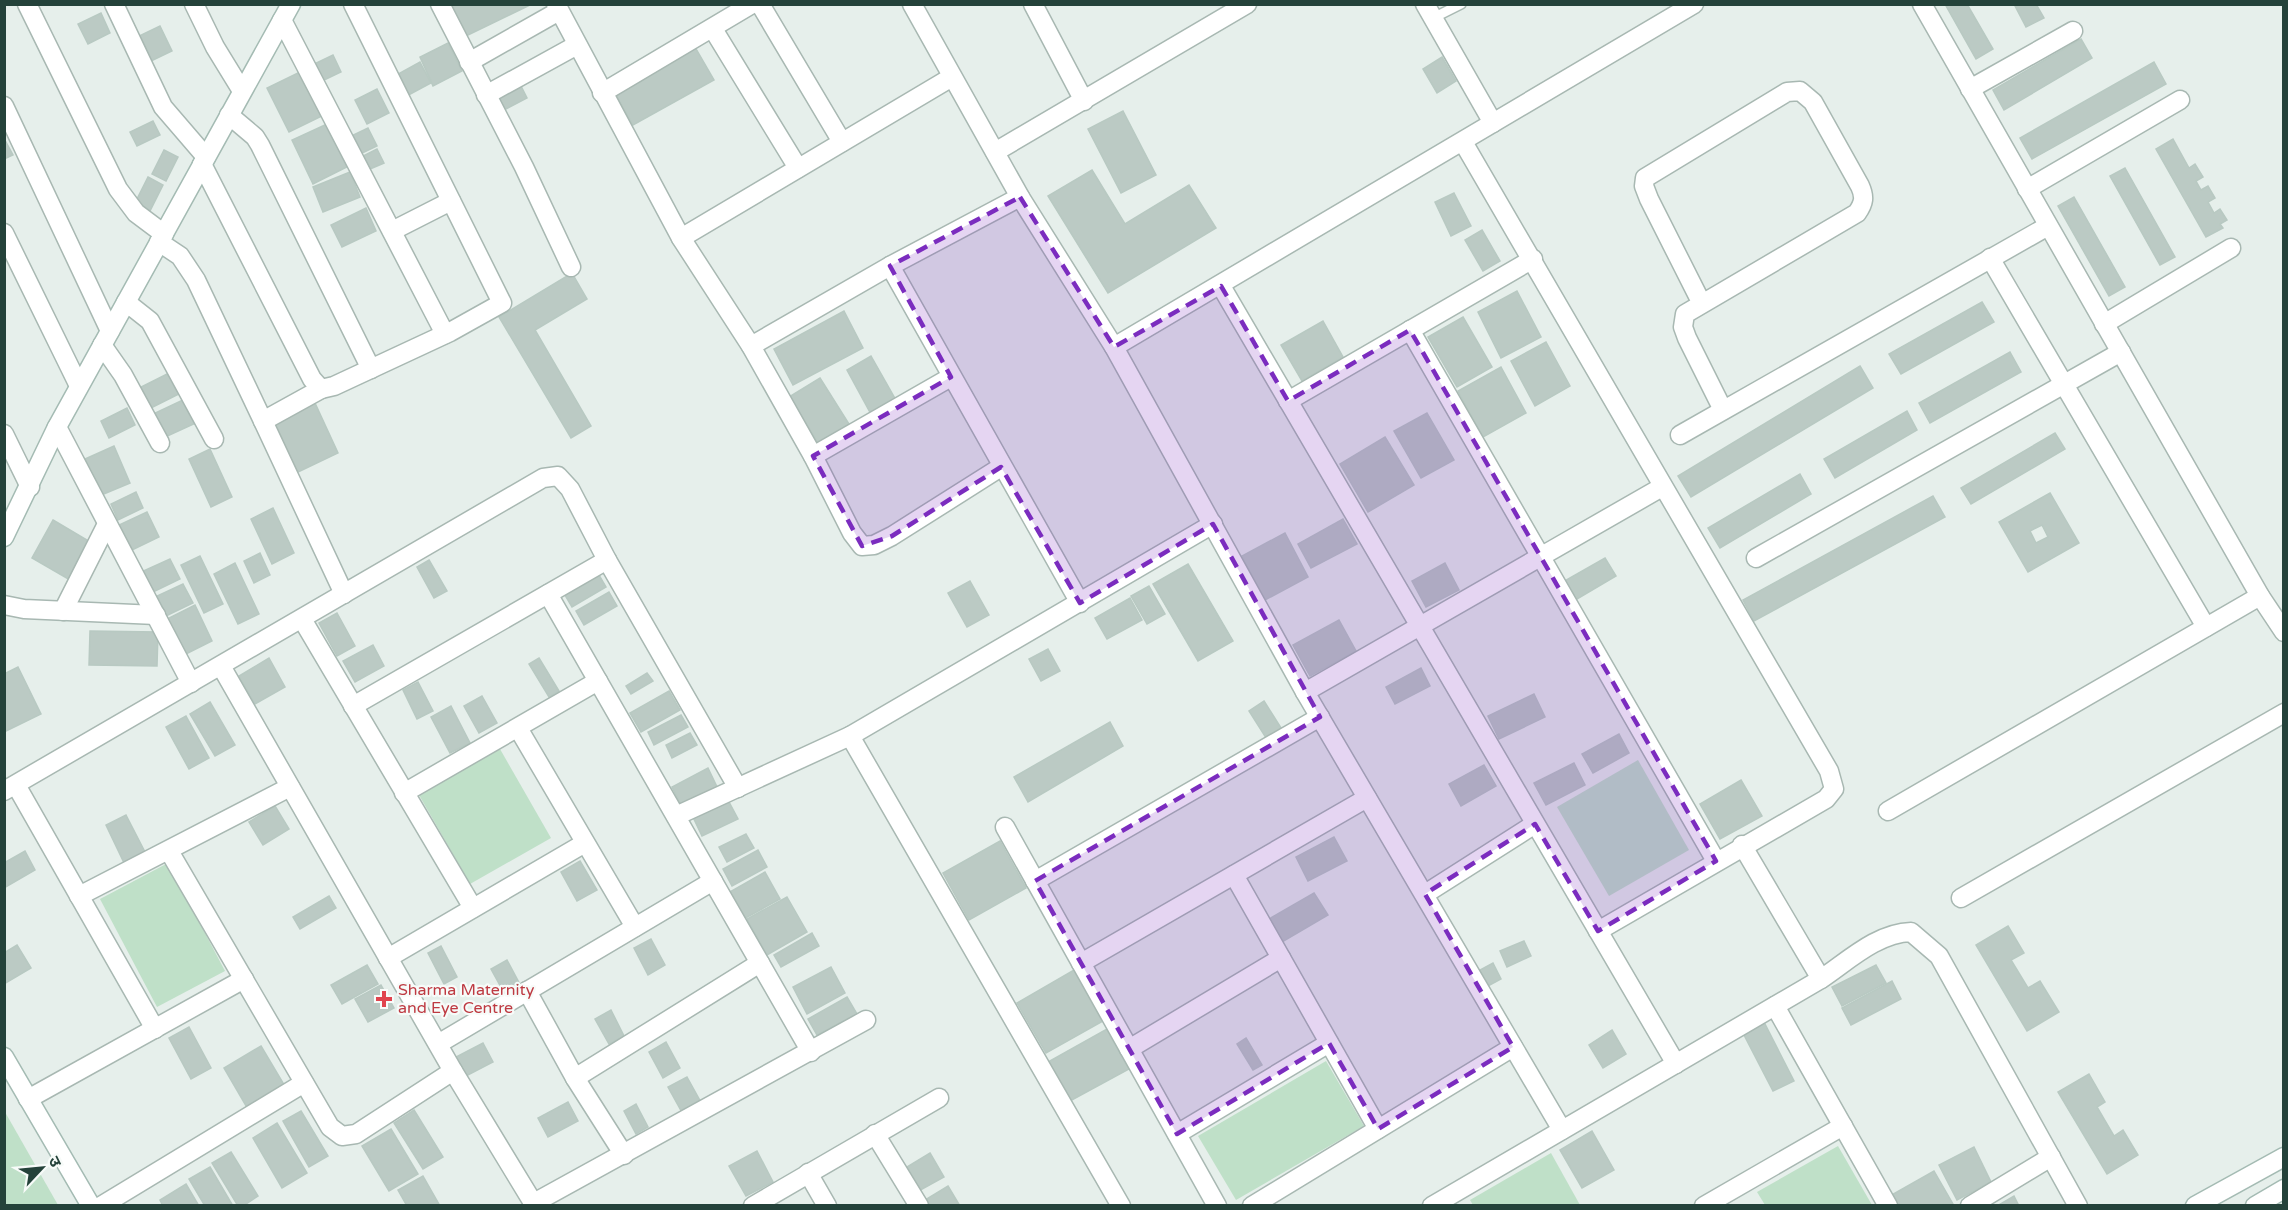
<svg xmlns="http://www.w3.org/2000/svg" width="2288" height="1210" font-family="'Varela Round','Noto Sans Devanagari',sans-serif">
<rect width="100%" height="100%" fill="#e6efeb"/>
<g fill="#bfe0c8">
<polygon points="500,749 551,838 470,884 419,795"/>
<polygon points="1638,760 1689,850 1609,896 1557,807"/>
<polygon points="168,863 225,971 157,1007 100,899"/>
<polygon points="1326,1061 1364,1126 1236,1200 1198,1136"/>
<polygon points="4,1112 5,1112 58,1205 5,1205"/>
<polygon points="1838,1146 1872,1205 1765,1205 1757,1192"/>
<polygon points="1551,1153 1580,1205 1473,1205 1470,1200"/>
</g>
<g fill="#bbcac4" stroke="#b8c9c2" stroke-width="1.5" fill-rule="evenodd">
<polygon points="450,4 532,4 466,36"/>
<polygon points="1945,4 1967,4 1993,49 1976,59"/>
<polygon points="2014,4 2036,4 2044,18 2026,27"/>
<polygon points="101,13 110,33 88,44 78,24"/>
<polygon points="160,26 172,51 149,62 137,37"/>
<polygon points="2081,39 2092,58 2004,110 1993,90"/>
<polygon points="448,43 462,71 433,86 420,57"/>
<polygon points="695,47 714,80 633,125 614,92"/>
<polygon points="333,55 341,72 320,82 312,65"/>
<polygon points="1442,57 1456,81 1437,93 1423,69"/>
<polygon points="420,62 431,83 403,98 391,78"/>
<polygon points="2154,62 2166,84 2032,159 2020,138"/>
<polygon points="302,71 324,115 289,132 267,88"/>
<polygon points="520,84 527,98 502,111 495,97"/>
<polygon points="377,89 389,113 367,124 355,100"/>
<polygon points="1123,111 1156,175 1121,193 1088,129"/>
<polygon points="153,121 160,135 137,146 130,132"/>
<polygon points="327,124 347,167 313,184 292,140"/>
<polygon points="368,128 377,146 356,156 347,138"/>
<polygon points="2173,139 2189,168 2195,164 2203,177 2196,181 2201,190 2208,186 2215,198 2208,202 2214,213 2220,209 2227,220 2220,224 2223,228 2206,237 2156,149"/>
<polygon points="6,142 13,155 4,159 4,143"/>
<polygon points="377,149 384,163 363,172 357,159"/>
<polygon points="164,150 178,157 166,181 152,174"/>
<polygon points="2125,168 2175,257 2160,265 2110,176"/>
<polygon points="1092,170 1125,224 1189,185 1216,228 1108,293 1048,196"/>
<polygon points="350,172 360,197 323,212 313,187"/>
<polygon points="148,177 163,185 149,213 134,205"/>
<polygon points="1454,193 1471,226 1451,236 1435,202"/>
<polygon points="2074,197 2125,287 2109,296 2058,206"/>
<polygon points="366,208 376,231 342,247 331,225"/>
<polygon points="1482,230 1500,261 1483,271 1465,240"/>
<polygon points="572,273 587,299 535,330 591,426 571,438 499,317"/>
<polygon points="1517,291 1541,337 1501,358 1478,312"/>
<polygon points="1982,302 1994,322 1901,374 1889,354"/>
<polygon points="844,311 863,348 793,385 774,349"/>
<polygon points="1463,317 1492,367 1457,387 1428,337"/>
<polygon points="1323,321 1343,357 1302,381 1281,345"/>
<polygon points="1546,342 1570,386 1535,406 1511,361"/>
<polygon points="2010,352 2021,372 1930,423 1919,403"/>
<polygon points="871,356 897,402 872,416 847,370"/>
<polygon points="1860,366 1873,388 1691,497 1678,476"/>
<polygon points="1501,367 1526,413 1483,437 1458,391"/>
<polygon points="169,373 179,394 147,410 137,389"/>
<polygon points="820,378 849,424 818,443 789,397"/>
<polygon points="185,399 196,423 163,438 153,414"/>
<polygon points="315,403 338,453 296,473 272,424"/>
<polygon points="127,408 135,425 109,438 101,421"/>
<polygon points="1907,411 1917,430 1835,478 1824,459"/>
<polygon points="1427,413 1454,460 1421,478 1394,431"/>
<polygon points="2055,433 2065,449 1971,504 1961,488"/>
<polygon points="1385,437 1414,485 1368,512 1340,464"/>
<polygon points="114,446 130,483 99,496 83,460"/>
<polygon points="210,449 232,497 211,507 189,459"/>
<polygon points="1800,474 1811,494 1720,548 1708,528"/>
<polygon points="136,492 143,508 118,520 111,504"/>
<path d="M2050,493L2079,543L2028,572L1999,522ZM2042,525L2048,537L2036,543L2030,531Z"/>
<polygon points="1933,496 1945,517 1754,621 1743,600"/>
<polygon points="273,508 294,553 272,564 251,519"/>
<polygon points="147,512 159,537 132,550 119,525"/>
<polygon points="1343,519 1357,544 1311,568 1298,544"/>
<polygon points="53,520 92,543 70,580 32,558"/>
<polygon points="1285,533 1308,577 1265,600 1242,556"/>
<polygon points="260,553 270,575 254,583 244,561"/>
<polygon points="200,556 223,604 204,613 181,565"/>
<polygon points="1605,558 1616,576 1572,602 1561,583"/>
<polygon points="170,559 180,579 151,593 141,572"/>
<polygon points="429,560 447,591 434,598 417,567"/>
<polygon points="235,563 259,614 238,624 214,574"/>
<polygon points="1445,563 1459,590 1426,607 1412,581"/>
<polygon points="1188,564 1233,641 1198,661 1153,584"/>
<polygon points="596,570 606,587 572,607 562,590"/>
<polygon points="970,581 989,615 967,627 948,593"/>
<polygon points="183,584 193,603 166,616 157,596"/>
<polygon points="1149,586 1165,614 1147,624 1131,596"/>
<polygon points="609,592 617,606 584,625 576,611"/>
<polygon points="1130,598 1142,620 1107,639 1095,618"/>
<polygon points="195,605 212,641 184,655 167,619"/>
<polygon points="337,613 355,646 337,656 319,623"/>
<polygon points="1339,620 1356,651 1310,676 1293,645"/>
<polygon points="90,631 158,632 157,666 89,665"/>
<polygon points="373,645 384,666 355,682 343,661"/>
<polygon points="1048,649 1060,671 1041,681 1029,659"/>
<polygon points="269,658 285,687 255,704 239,676"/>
<polygon points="539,658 559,691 549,697 529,664"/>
<polygon points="18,667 41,714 4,732 4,674"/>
<polygon points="1421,668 1430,686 1395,704 1386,687"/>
<polygon points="647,673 653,681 631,694 626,686"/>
<polygon points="418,682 433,711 417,719 403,690"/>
<polygon points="669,691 680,710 641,732 630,713"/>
<polygon points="1534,694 1545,717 1499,739 1488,716"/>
<polygon points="482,696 497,723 479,733 464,706"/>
<polygon points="1264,701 1283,731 1268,741 1249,711"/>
<polygon points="210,702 235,745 215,756 190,714"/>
<polygon points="451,706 470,743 450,753 431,717"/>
<polygon points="681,715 688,727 654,745 648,732"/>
<polygon points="186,716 209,758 189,769 166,727"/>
<polygon points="1110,722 1123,746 1028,802 1014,777"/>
<polygon points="690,733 697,745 672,758 666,745"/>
<polygon points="1619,734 1629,753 1593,773 1582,754"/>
<polygon points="1574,763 1585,785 1546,805 1534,783"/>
<polygon points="1484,765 1496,786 1461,806 1449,784"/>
<polygon points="708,768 718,789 682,807 672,787"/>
<polygon points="1741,780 1762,816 1720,839 1700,804"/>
<polygon points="728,800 738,819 702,836 693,817"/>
<polygon points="275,806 289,829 263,845 249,822"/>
<polygon points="126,815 147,856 126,867 106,825"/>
<polygon points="746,834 754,848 727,862 719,847"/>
<polygon points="1334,837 1347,861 1308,881 1296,857"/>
<polygon points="1000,841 1026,888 969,920 943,873"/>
<polygon points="758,850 767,867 732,886 723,869"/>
<polygon points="25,851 35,870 4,888 4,863"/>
<polygon points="580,861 597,890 577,901 561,872"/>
<polygon points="765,872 780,899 742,920 728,893"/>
<polygon points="1314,893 1328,915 1282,942 1269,919"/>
<polygon points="329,896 336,908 300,929 293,917"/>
<polygon points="787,897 807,932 767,955 747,919"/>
<polygon points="2008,926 2024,953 2011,960 2028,988 2040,981 2059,1012 2027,1031 1976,945"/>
<polygon points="812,933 819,946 781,967 774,955"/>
<polygon points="651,939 665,965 648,975 634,948"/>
<polygon points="1524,941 1531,956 1507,967 1500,951"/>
<polygon points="17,945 31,968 4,984 4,953"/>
<polygon points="441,946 457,977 444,984 428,953"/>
<polygon points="507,960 524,992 508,1000 491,969"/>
<polygon points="1493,963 1501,979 1488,986 1480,970"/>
<polygon points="367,965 378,984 342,1004 331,985"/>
<polygon points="1876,965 1886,983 1842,1006 1832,987"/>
<polygon points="831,967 845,993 807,1014 793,987"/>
<polygon points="1074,970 1103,1021 1046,1053 1017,1003"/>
<polygon points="1892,981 1901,999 1851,1025 1842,1008"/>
<polygon points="381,985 394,1008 368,1022 355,999"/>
<polygon points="847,997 857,1014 817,1035 808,1019"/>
<polygon points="611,1010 624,1036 609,1044 595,1019"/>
<polygon points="1764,1022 1794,1081 1773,1091 1743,1033"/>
<polygon points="189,1027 211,1068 191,1079 169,1038"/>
<polygon points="1107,1029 1129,1069 1070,1101 1048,1062"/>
<polygon points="1612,1030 1626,1054 1603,1068 1589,1045"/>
<polygon points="1246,1038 1262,1065 1253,1070 1237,1044"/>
<polygon points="666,1042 680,1068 663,1078 649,1052"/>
<polygon points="483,1043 493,1062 466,1076 456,1057"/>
<polygon points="261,1046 286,1088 249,1111 224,1068"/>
<polygon points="2089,1074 2105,1102 2097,1107 2114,1136 2123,1130 2138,1155 2107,1174 2058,1092"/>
<polygon points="687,1077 703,1106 684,1116 668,1087"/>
<polygon points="568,1102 578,1121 548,1137 538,1118"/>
<polygon points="636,1104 648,1127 636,1134 624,1111"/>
<polygon points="414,1110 443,1157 423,1169 394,1123"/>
<polygon points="301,1111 328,1156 309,1167 283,1121"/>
<polygon points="277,1123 307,1173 282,1188 253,1138"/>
<polygon points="391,1129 418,1174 389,1191 362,1146"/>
<polygon points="1592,1131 1614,1170 1582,1188 1560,1150"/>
<polygon points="1974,1147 1991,1182 1957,1200 1939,1165"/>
<polygon points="757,1151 773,1182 746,1196 729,1166"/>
<polygon points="231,1152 258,1196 243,1206 238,1206 212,1163"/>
<polygon points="930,1153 944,1177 915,1193 902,1170"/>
<polygon points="210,1167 233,1206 205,1206 189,1179"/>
<polygon points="1934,1171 1953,1204 1893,1206 1888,1197"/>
<polygon points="423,1176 440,1206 407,1206 398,1190"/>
<polygon points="186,1184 199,1206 163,1206 160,1200"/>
<polygon points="948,1186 960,1206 921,1206 920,1203"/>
<polygon points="2014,1196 2019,1206 1997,1206"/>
</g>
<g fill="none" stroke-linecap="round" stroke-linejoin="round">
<g stroke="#a8b8b2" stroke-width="12">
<polyline id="lane" points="1433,18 1461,4"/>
</g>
<g stroke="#a8b8b2" stroke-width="21">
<g id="street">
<polyline points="27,4 118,189 136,213 164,234"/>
<polyline points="114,4 163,107 206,157"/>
<polyline points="194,4 215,47 242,91"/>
<polyline points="440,4 524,167 571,267"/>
<polyline points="556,4 681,238 751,346 813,456 852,533 862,546 874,545 892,536 1001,467"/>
<polyline points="760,4 842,142"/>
<polyline points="912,4 1020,197 1114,347 1305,692 1562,1130"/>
<polyline points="1033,4 1084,101"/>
<polyline points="1425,4 1493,123"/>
<polyline points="1922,4 2260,596 2284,632"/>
<polyline points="282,20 445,334"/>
<polyline points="713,29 798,168"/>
<polyline points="469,62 559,11"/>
<polyline points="1970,89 2073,31"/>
<polyline points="602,93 752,4"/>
<polyline points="486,95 577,45"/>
<polyline points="4,106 110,331"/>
<polyline points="229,115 255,137 260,145 371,369"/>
<polyline points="1463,142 1829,771 1834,789 1826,799 1598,931"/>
<polyline points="995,152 1247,4"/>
<polyline points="202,164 312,379 321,389 334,386 450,332 502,303 353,4"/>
<polyline points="2027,189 2180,100"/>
<polyline points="392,231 451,201"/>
<polyline points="4,233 79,386"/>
<polyline points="681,238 952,77"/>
<polyline points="159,242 180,256 196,280 263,421 321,389"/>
<polyline points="1990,258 2206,627"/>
<polyline points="890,266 1080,603"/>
<polyline points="1221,286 1676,1064"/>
<polyline points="126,302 150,321 214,439"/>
<path d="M1701,302L1649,199L1644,186L1645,178L1787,92L1800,91L1813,102L1860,186C1865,197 1864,203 1857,213L1685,314L1683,327L1687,338L1723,410"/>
<polyline points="2104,324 2231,248"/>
<polyline points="1410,330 1716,861"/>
<polyline points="102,345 123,375 160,443"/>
<polyline points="751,346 890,266 1020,197"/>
<polyline points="1114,347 1694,4"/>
<polyline points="1288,401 1533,259"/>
<polyline points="263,421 344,594"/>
<polyline points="57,427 191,683"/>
<polyline points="4,434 30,487"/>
<polyline points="1680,435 2048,226"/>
<polyline points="813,456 951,377"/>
<polyline points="1756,558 2121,352"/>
<polyline points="548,594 811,1052"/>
<polyline points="4,605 24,609 156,615"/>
<polyline points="63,611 107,524"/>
<polyline points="302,619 473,908"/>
<polyline points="221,666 453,1071 535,1206"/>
<polyline points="1305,692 1662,487"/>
<polyline points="353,706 607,560"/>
<polyline points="518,728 635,927"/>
<polyline points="850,736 1121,1206"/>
<polyline points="16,785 155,1029"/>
<polyline points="4,791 543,478 558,476 570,489 607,560 738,788"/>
<polyline points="404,793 598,681"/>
<polyline points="1888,811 2260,596"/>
<polyline points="676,816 850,736 1213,524"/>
<polyline points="1005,827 1217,1206"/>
<polyline points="1742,845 1821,979"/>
<polyline points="169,851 330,1127 342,1136 356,1134 453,1071"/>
<polyline points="1234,875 1378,1129"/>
<polyline points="1035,881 1320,717"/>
<polyline points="1425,894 1535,824"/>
<polyline points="79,896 290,787"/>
<polyline points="1961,898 2284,713"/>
<polyline points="388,958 585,843"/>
<polyline points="1081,963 1367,798"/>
<polyline points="527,991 575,1078 624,1155"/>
<polyline points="1775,1006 1888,1206"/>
<polyline points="438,1044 713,881"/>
<polyline points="1129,1049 1281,958"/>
<polyline points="575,1078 760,963"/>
<polyline points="28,1099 244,979"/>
<polyline points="875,1134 919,1206"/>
<polyline points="1177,1134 1329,1043"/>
<polyline points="808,1173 827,1206"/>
<polyline points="534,1203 866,1020"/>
<polyline points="101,1206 304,1083"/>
<polyline points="753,1206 939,1098"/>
<polyline points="1252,1206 1513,1047"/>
<path d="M1432,1206L1821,979C1848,961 1877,933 1911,932L1939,956L2078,1206"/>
<polyline points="1704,1206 1843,1126"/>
<polyline points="1970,1206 2051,1157"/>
</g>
</g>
<g stroke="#a4bbb3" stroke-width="21">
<g id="secondary">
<polyline points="4,537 57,427 291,4"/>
<polyline points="4,1057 91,1206"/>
<polyline points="2195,1206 2284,1157"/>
<polyline points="2255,1206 2284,1189"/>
</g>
</g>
<use href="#lane" stroke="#fff" stroke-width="9"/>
<use href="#street" stroke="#fff" stroke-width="18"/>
<use href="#secondary" stroke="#fff" stroke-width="18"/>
</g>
<path fill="#7b2cbf" fill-opacity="0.2" stroke="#7b2cbf" stroke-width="4.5" stroke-dasharray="12 8" stroke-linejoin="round" d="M1020,197L1114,347L1221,286L1288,401L1410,330L1716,861L1598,931L1535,824L1425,894L1513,1047L1378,1129L1329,1043L1177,1134L1035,881L1320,717L1213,524L1080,603L1001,467L892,536L862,546L813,456L951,377L890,266Z"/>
<path fill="#e0444e" stroke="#f7fbf9" stroke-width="2" d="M381 990h6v6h6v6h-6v6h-6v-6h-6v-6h6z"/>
<g text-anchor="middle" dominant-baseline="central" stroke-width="4.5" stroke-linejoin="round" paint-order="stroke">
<g font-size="16" fill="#be3a42" stroke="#f7fbf9" text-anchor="start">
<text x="398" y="990">Sharma Maternity<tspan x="398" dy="18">and Eye Centre</tspan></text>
</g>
</g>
<rect width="2288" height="1210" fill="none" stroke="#24423a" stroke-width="12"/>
<g transform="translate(42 1168) rotate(64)" stroke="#f7fbf9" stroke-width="4.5" paint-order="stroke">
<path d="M0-4.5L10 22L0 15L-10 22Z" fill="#24423a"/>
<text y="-9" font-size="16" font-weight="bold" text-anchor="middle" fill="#24423a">उ</text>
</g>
</svg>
